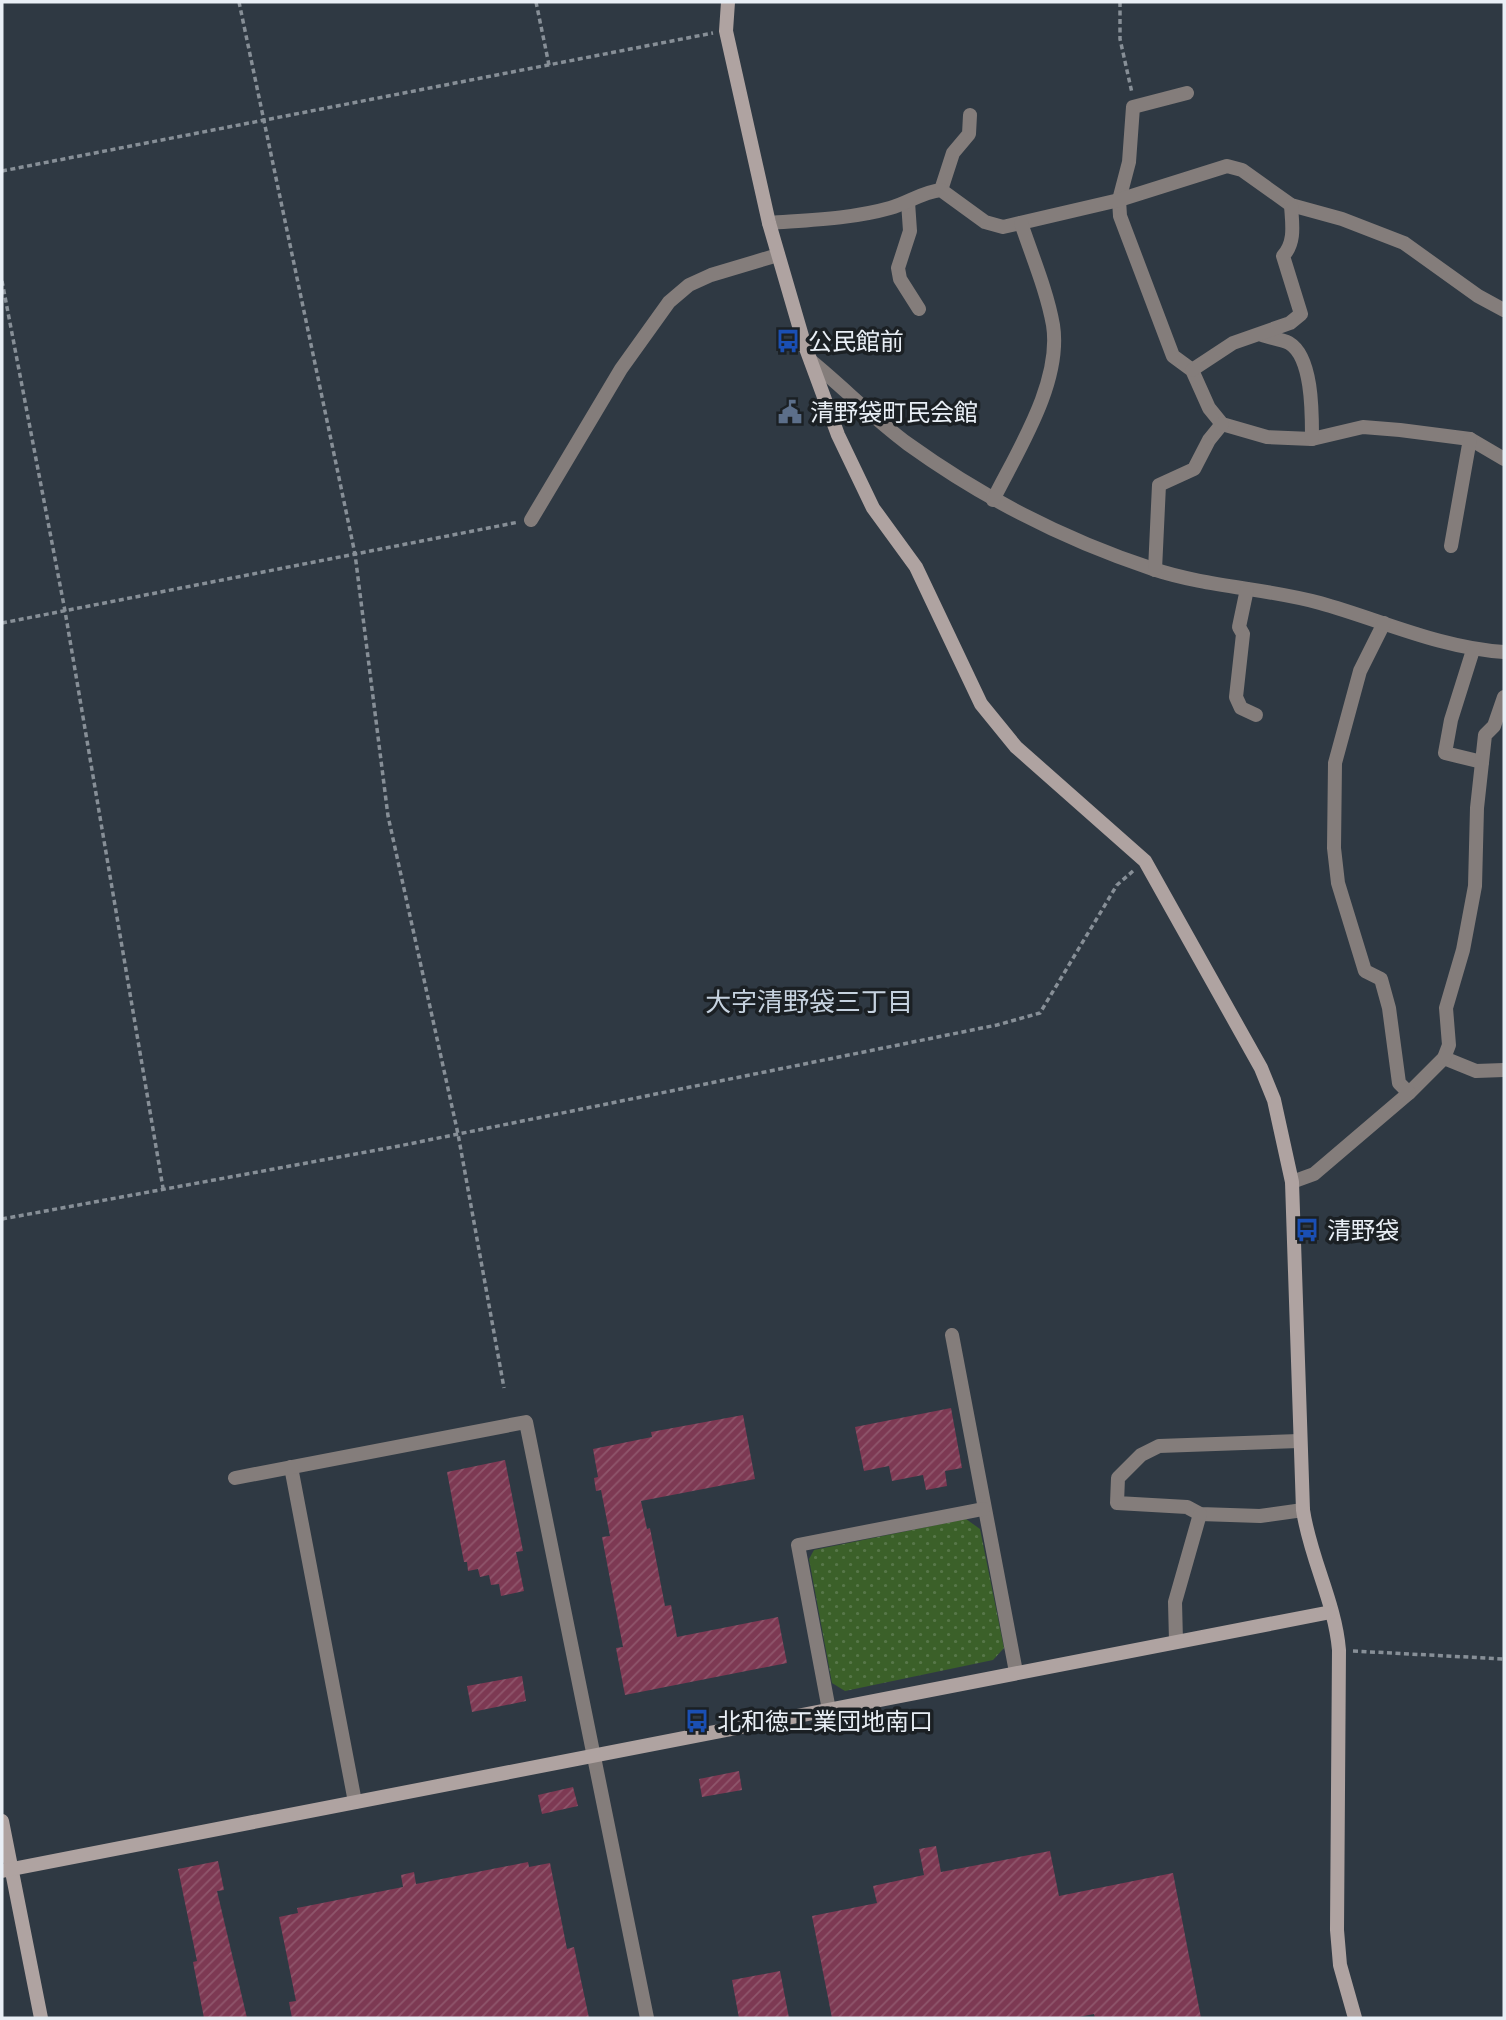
<svg xmlns="http://www.w3.org/2000/svg" width="1506" height="2020" font-family="Ubuntu,'Noto Sans JP',sans-serif">
<defs>
<pattern id="park-dots" width="8" height="8" patternUnits="userSpaceOnUse" patternTransform="scale(1.75)"><rect width="8" height="8" fill="#3b6029"/><path d="M2 2h.1M6 6h.1" fill="none" stroke="#577749" stroke-width="1.8" stroke-linecap="round"/></pattern>
<pattern id="building-hatch" width="6" height="6" patternUnits="userSpaceOnUse" patternTransform="scale(1.75)"><rect width="6" height="6" fill="#7d3953"/><path d="M-1 1l2-2M0 6l6-6M5 7l2-2" fill="none" stroke="#8f566c"/></pattern>
</defs>
<rect width="100%" height="100%" fill="#2f3943"/>
<polygon fill="url(#park-dots)" points="966,1519 980,1529 1004,1648 993,1660 845,1691 832,1683 809,1559 814,1550"/>
<g fill="url(#building-hatch)">
<polygon points="951,1408 962,1468 945,1471 947,1486 926,1490 923,1475 892,1481 889,1466 864,1471 855,1427"/>
<polygon points="743,1415 755,1479 641,1501 647,1529 650,1528 665,1606 671,1605 677,1637 778,1617 787,1663 625,1695 616,1648 623,1647 602,1537 610,1536 601,1490 596,1491 594,1478 598,1477 593,1449 652,1437 651,1432"/>
<polygon points="505,1460 523,1551 516,1552 524,1591 501,1596 499,1584 491,1585 489,1575 480,1577 478,1569 468,1571 467,1562 464,1562 447,1472"/>
<polygon points="522,1676 526,1701 472,1712 467,1686"/>
<polygon points="739,1771 742,1790 702,1797 699,1779"/>
<polygon points="573,1787 578,1806 542,1814 538,1795"/>
<polygon points="936,1846 941,1872 1050,1851 1059,1896 1173,1873 1201,2018 1095,2018 1094,2014 1074,2018 832,2018 812,1916 877,1903 873,1886 924,1875 919,1849"/>
<polygon points="218,1861 224,1890 217,1891 247,2018 204,2018 193,1962 197,1961 178,1869"/>
<polygon points="528,1862 529,1867 550,1863 567,1949 574,1947 589,2018 292,2018 289,2002 296,2001 279,1917 298,1913 297,1908 403,1887 401,1875 414,1872 416,1884"/>
<polygon points="780,1971 789,2018 739,2018 732,1980"/>
</g>
<g fill="none" stroke-linecap="round" stroke-linejoin="round">
<g stroke="#878f97" stroke-width="3.5" stroke-dasharray="5 3.5" stroke-linecap="butt">
<polyline points="239,2 355,554 388,816 458,1134 504,1388"/>
<polyline points="536,2 549,65"/>
<polyline points="1120,2 1120,39 1132,93"/>
<polyline points="2,171 713,33"/>
<polyline points="2,281 65,611 163,1188"/>
<polyline points="2,623 519,522"/>
<polyline points="2,1219 399,1146 997,1025 1040,1013 1117,885 1133,871"/>
<polyline points="1353,1651 1504,1659"/>
</g>
<g stroke="#847d7b" stroke-width="14">
<polyline points="1187,93 1133,107 1129,162 1119,200 1120,216 1173,356 1192,370 1209,408 1222,424 1267,437 1312,439 1363,427 1400,430 1470,439 1504,459"/>
<polyline points="941,190 953,153 969,134 970,115"/>
<polyline points="908,202 910,231 898,268 900,279 919,309"/>
<path d="M769,223C809,220 851,219 890,208C908,203 922,192 941,190L985,222L1003,227L1119,200L1227,166L1242,170L1291,205L1342,219L1404,243L1478,296L1504,310"/>
<path d="M1262,335C1270,338 1281,339 1289,343C1313,357 1312,415 1312,439"/>
<path d="M811,361C844,388 874,419 908,444C983,498 1065,540 1153,569C1207,587 1266,588 1320,603C1381,620 1440,648 1504,652"/>
<path d="M1192,370L1233,343L1290,323L1301,314L1283,256C1296,242 1292,223 1291,205"/>
<path d="M993,500C1018,450 1062,382 1053,325C1047,291 1032,256 1021,223"/>
<polyline points="531,520 621,369 669,302 689,285 711,275 778,255"/>
<polyline points="1451,546 1470,439"/>
<polyline points="1155,570 1159,485 1194,469 1209,440 1222,424"/>
<polyline points="1247,589 1239,627 1243,634 1236,697 1241,708 1256,715"/>
<polyline points="1473,650 1451,720 1445,753 1482,762"/>
<polyline points="1444,1058 1476,1071 1504,1070"/>
<polyline points="1409,1093 1444,1058 1449,1045 1446,1008 1463,950 1475,886 1477,808 1485,735 1494,726 1504,697"/>
<polyline points="1292,1182 1314,1174 1409,1093 1399,1083 1389,1008 1381,979 1365,971 1338,883 1334,848 1335,763 1360,671 1384,623"/>
<polyline points="952,1335 1016,1672"/>
<polyline points="1299,1441 1159,1446 1141,1455 1118,1478 1117,1503 1187,1507 1200,1514 1260,1516 1303,1510"/>
<polyline points="291,1467 355,1802"/>
<polyline points="235,1478 526,1422 647,2018"/>
<polyline points="1176,1641 1175,1602 1200,1514"/>
<polyline points="829,1710 798,1545 983,1509"/>
</g>
<g stroke="#afa3a1" stroke-width="14">
<path d="M728,2L726,31L769,223L804,343L838,435L873,508L916,567L981,704L1016,747L1145,861L1261,1068L1274,1100L1292,1182L1303,1510C1310,1558 1335,1602 1339,1650L1337,1930L1340,1965L1355,2018"/>
<polyline points="2,1821 41,2018"/>
<polyline points="2,1871 1331,1612"/>
</g>
</g>
<defs>
<g id="bus-bare" transform="scale(1.89)"><path d="M-5-6H5V4H4V6H2V4H-2V6H-4V4H-5ZM-3.5-4V0h7V-4ZM-3.5 1.2v1.5H-2V1.2ZM2 1.2v1.5H3.5V1.2Z" fill="#1a4fb4" stroke="#1b2024" stroke-width="2.5" paint-order="stroke"/></g>
<g id="civic-bare" transform="scale(1.89)"><path d="M-.6-6.5H3V-4.5H.6V-3L4-1V1h2V6H-6V1h2V-1L-.6-3ZM-1.2 2.5V6h2.4V2.5Z" fill="#5c6f8a" stroke="#1b2024" stroke-width="2.5" paint-order="stroke"/></g>
</defs>
<g fill-rule="evenodd">
<use href="#bus-bare" x="788" y="341"/>
<use href="#civic-bare" x="790" y="412"/>
<use href="#bus-bare" x="1307" y="1230"/>
<use href="#bus-bare" x="697" y="1721"/>
</g>
<g text-anchor="middle" dominant-baseline="central" stroke-width="7" stroke-linejoin="round" paint-order="stroke">
<g font-size="24" fill="#e9eff6" stroke="#1b2024" text-anchor="start">
<text x="808" y="341">公民館前</text>
<text x="810" y="412">清野袋町民会館</text>
<text x="1327" y="1230">清野袋</text>
<text x="717" y="1721">北和徳工業団地南口</text>
</g>
<g font-size="26" fill="#c6d2df" stroke="#1b2024">
<text x="809" y="1001">大字清野袋三丁目</text>
</g>
</g>
<rect width="1506" height="2020" fill="none" stroke="#e9eff6" stroke-width="7"/>
</svg>
